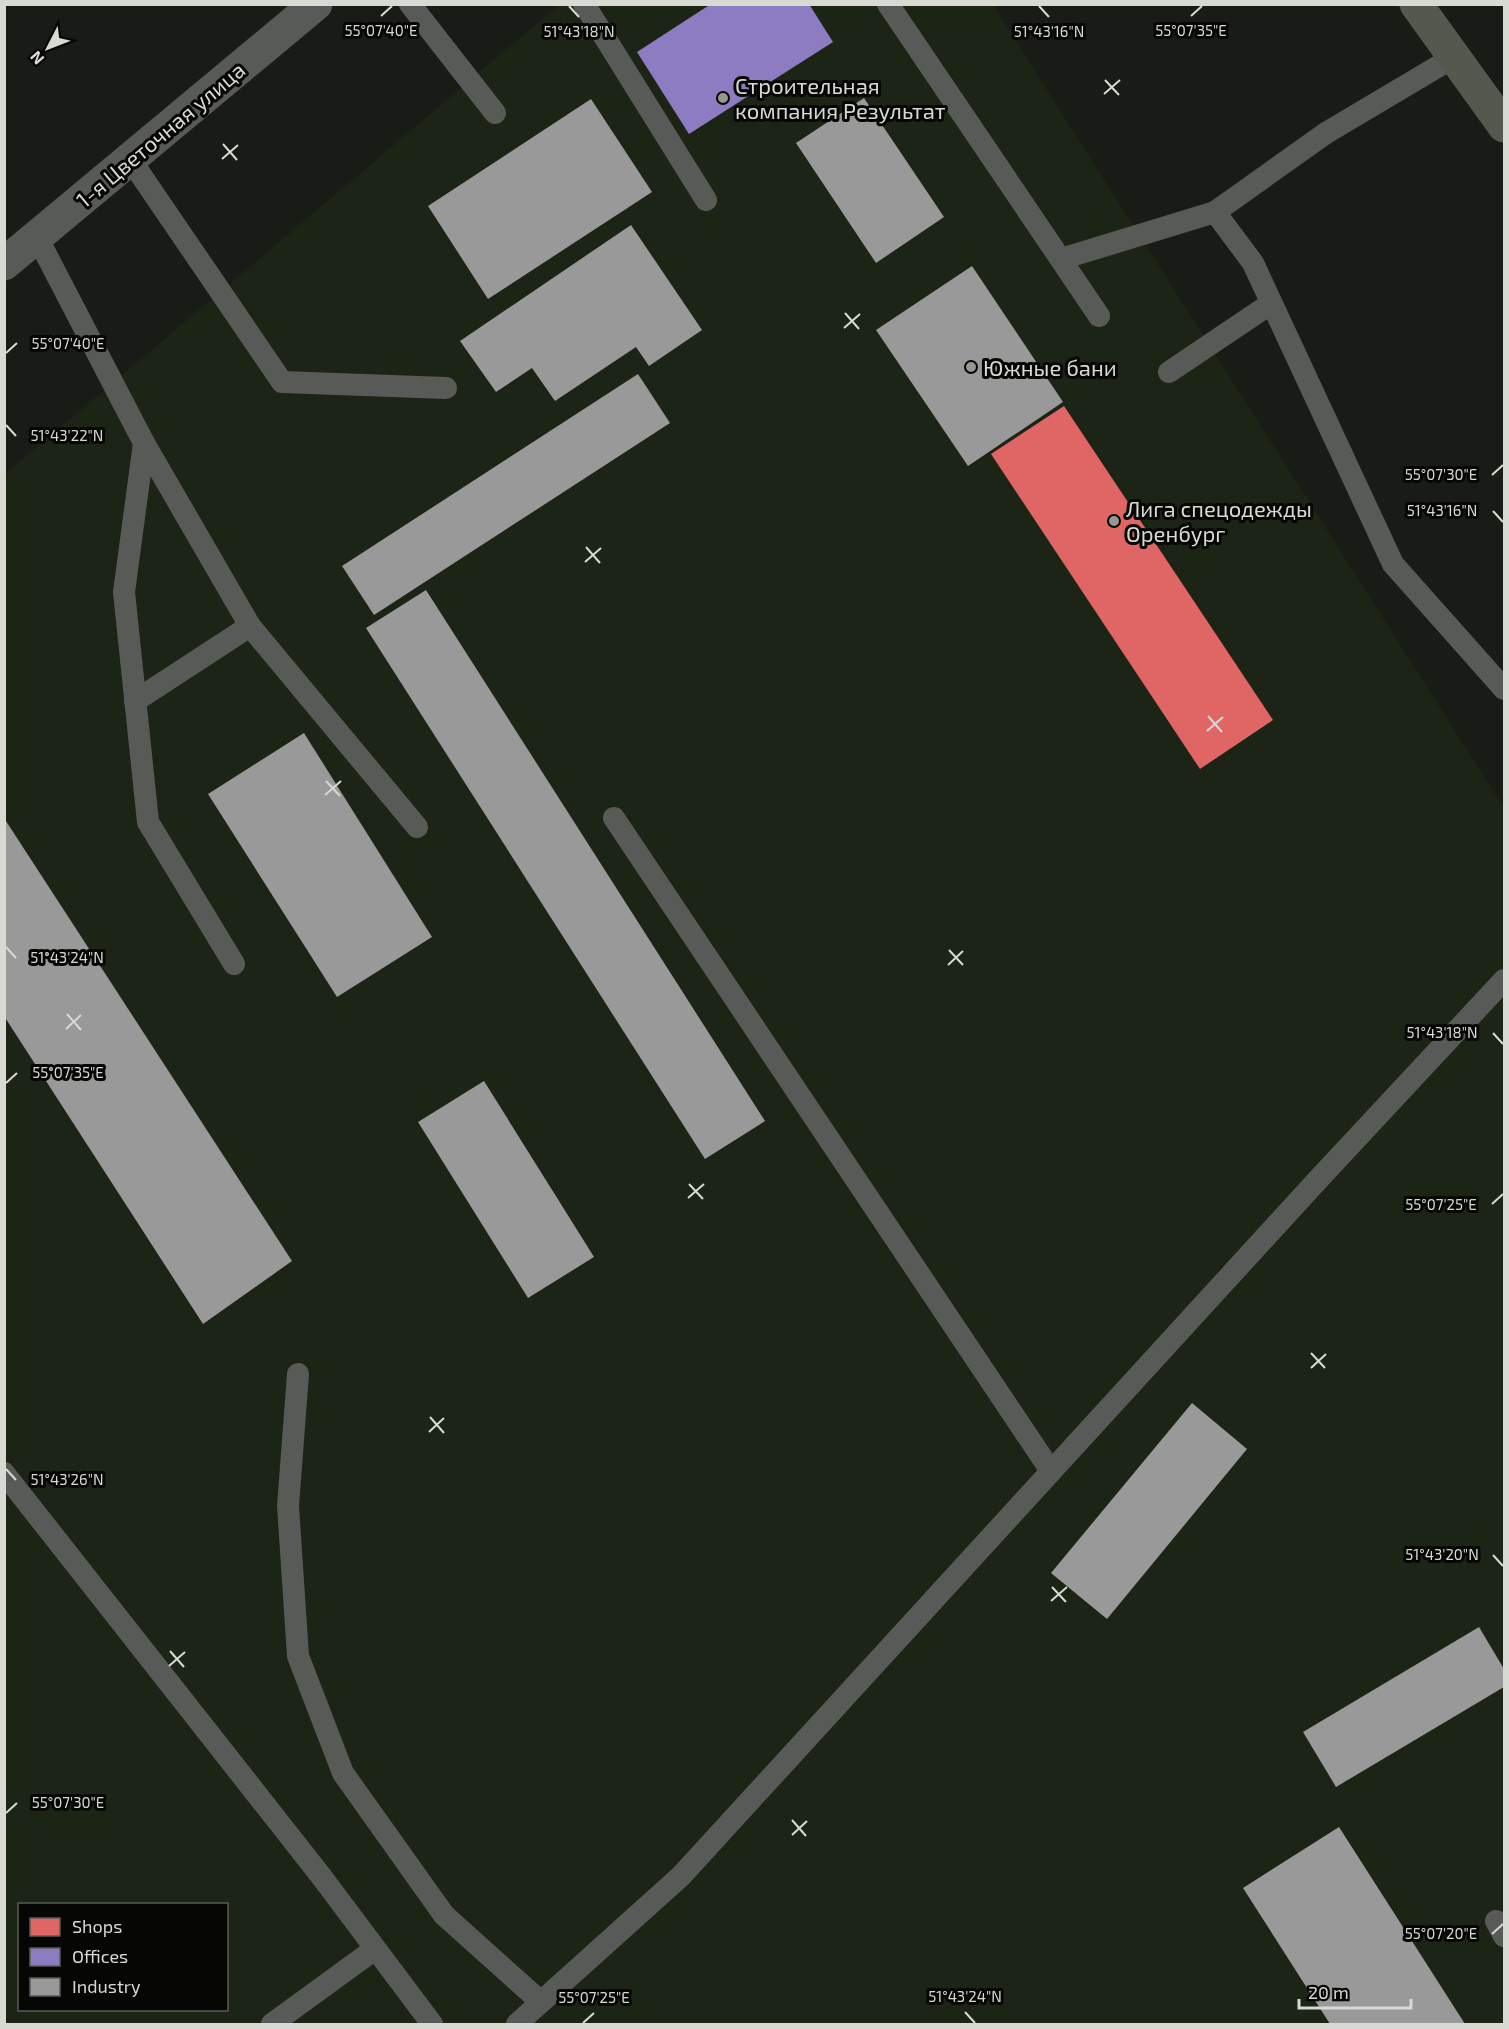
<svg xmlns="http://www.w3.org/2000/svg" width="1509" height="2029" font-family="'Exo 2',sans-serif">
<rect width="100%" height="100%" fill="#191c16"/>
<path fill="#1c2415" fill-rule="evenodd" d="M559,5H993L1504,808V2024H5L4,475ZM20,1904H226V2010H20Z"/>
<polygon fill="#e06666" points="1064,406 1273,720 1200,769 991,454"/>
<polygon fill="#8e7cc3" points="711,4 809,4 833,42 689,134 637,52"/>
<g fill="#999">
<polygon points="864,98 944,217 876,263 796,143"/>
<polygon points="591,99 652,192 488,299 428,206"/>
<polygon points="631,225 702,330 649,366 636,347 555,401 532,368 496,392 460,341"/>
<polygon points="972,266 1063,402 968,466 876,330"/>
<polygon points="638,374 670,423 374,615 342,566"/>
<polygon points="426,590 765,1121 705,1159 366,628"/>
<polygon points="304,733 432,937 337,997 208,794"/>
<polygon points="4,818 292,1261 203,1324 4,1016"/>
<polygon points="484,1081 594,1257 528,1298 418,1122"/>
<polygon points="1192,1403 1247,1449 1107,1619 1051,1573"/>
<polygon points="1479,1627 1504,1669 1504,1687 1336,1787 1303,1732"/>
<polygon points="1339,1827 1465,2024 1330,2024 1243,1888"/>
</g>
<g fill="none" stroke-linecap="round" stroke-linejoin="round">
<g stroke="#585a57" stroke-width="22">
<polyline points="410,4 495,113"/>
<polyline points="584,4 706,200"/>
<polyline points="888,4 1099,316"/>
<polyline points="130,159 282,382 446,388"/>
<polyline points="1215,212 1253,263 1393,564 1504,689"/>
<polyline points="37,237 144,443 124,592 148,822 234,964"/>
<polyline points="1061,259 1215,212 1326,133 1454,57"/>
<polyline points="1169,372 1270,304"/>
<polyline points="144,443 250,626"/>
<polyline points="135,701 250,626 417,827"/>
<polyline points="614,818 1051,1471"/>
<polyline points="298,1374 288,1506 298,1656 343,1773 444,1915 541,2002 681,1876 1314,1184 1504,980"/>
<polyline points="4,1473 321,1876 432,2024"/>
<polyline points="1496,1921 1504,1936"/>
<polyline points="272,2024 375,1949"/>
<polyline points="517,2024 541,2002"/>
</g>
<polyline stroke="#585a57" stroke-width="33" points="4,264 316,4"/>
<polyline stroke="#54584f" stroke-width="33" points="1416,4 1504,126"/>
</g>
<path fill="none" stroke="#d6dad3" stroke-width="2" d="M569,6L579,17M1039,6L1049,17M381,16L392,6M1191,16L1202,6M1105,80L1119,95M1104,94L1120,80M223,144L237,160M222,159L238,145M845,313L859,329M844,328L860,314M6,353L17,343M6,425L16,436M1492,475L1503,465M1493,511L1503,522M586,547L600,563M585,562L601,548M1208,716L1222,732M1207,731L1223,717M326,781L340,796M325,795L341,781M6,947L16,958M949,950L963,965M948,965L963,951M67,1014L81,1030M66,1029L81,1015M1493,1033L1503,1044M6,1083L17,1073M689,1184L703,1199M688,1198L704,1184M1492,1204L1503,1194M1311,1353L1325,1368M1311,1368L1326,1354M430,1417L444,1433M429,1432L444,1418M6,1469L16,1480M1493,1555L1503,1566M1052,1587L1066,1602M1051,1601L1067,1587M170,1651L184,1667M169,1666L185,1652M6,1813L17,1803M792,1820L806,1836M792,1835L807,1821M1492,1934L1503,1924M965,2012L975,2023M583,2023L594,2013"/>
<g fill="#949891" stroke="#060704" stroke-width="2">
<circle cx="723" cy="98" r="6"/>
<circle cx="971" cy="367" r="6"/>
<circle cx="1114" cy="521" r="6"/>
</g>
<g text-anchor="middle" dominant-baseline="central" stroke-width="6" stroke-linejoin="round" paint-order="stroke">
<g font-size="22" fill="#d6dad3" stroke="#060704" text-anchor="start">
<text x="735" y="85">Строительная<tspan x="735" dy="25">компания Результат</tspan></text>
<text x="983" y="367">Южные бани</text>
<text x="1126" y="508">Лига спецодежды<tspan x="1126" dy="25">Оренбург</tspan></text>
</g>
<g font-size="22" fill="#d6dad3" stroke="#060704">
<text transform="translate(160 134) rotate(-40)">1-я Цветочная улица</text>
</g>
</g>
<g font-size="15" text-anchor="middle" fill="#d6dad3" stroke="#060704" stroke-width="6" stroke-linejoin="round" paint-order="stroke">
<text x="381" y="36">55°07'40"E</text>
<text x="1191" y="36">55°07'35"E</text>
<text x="579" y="37">51°43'18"N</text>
<text x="1049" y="37">51°43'16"N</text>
<text x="68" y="349">55°07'40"E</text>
<text x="67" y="441">51°43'22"N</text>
<text x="1441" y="480">55°07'30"E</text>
<text x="1442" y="516">51°43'16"N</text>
<text x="67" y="963">51°43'24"N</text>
<text x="1442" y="1038">51°43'18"N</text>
<text x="68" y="1078">55°07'35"E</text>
<text x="1441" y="1210">55°07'25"E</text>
<text x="67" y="1485">51°43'26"N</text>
<text x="1442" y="1560">51°43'20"N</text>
<text x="68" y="1808">55°07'30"E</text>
<text x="1441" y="1939">55°07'20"E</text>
<text x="965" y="2002">51°43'24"N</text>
<text x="594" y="2003">55°07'25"E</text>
</g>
<rect width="1509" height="2029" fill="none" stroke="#d6dad3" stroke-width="12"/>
<rect x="18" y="1903" width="210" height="108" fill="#060704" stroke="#595b57" stroke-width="1.5"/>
<rect x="30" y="1918" width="30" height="18" fill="#e06666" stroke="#595b57" stroke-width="1.5"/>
<text x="72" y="1933" font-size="18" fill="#d6dad3">Shops</text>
<rect x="30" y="1948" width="30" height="18" fill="#8e7cc3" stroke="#595b57" stroke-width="1.5"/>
<text x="72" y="1963" font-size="18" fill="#d6dad3">Offices</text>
<rect x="30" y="1978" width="30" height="18" fill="#999999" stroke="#595b57" stroke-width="1.5"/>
<text x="72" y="1993" font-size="18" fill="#d6dad3">Industry</text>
<g transform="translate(48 48) rotate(228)" stroke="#060704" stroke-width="4.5" paint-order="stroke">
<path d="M0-4.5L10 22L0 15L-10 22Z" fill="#d6dad3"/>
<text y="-9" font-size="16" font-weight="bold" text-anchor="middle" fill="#d6dad3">N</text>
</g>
<path d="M1299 1999v9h112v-9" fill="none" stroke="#d6dad3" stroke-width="3"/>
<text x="1308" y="1999" font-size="18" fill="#d6dad3" stroke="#060704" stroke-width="4.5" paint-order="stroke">20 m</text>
</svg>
